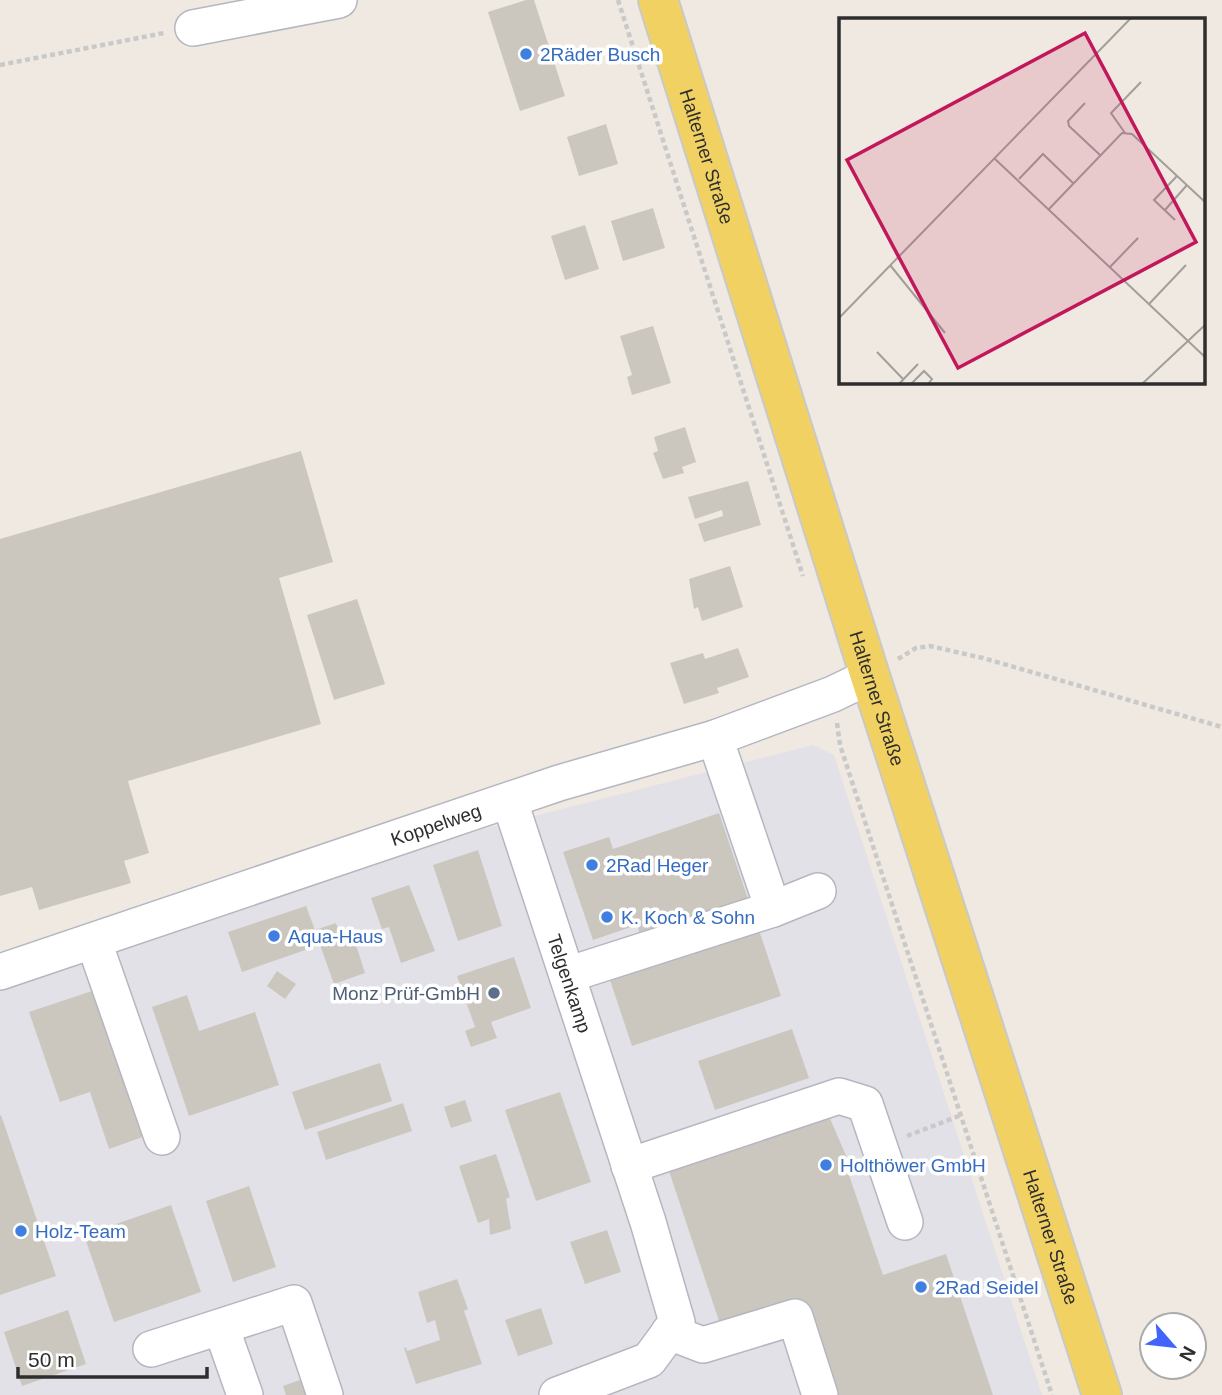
<svg xmlns="http://www.w3.org/2000/svg" width="1222" height="1395" font-family="Arial,sans-serif">
<rect width="100%" height="100%" fill="#efe9e1"/>
<polygon fill="#e3e1e8" points="813,745 834,755 1042,1395 0,1395 0,988 472,832"/>
<g fill="#cbc7bf">
<polygon points="526,0 534,0 565,96 520,111 488,12"/>
<polygon points="606,124 618,164 579,176 567,137"/>
<polygon points="653,208 665,248 623,261 611,221"/>
<polygon points="585,225 599,269 565,280 551,236"/>
<polygon points="653,326 671,383 632,395 627,377 632,375 620,336"/>
<polygon points="685,427 696,462 682,467 684,473 663,479 653,453 658,451 654,437"/>
<polygon points="301,451 333,562 279,578 321,724 128,781 149,853 124,861 131,883 39,910 32,887 0,896 0,539"/>
<polygon points="748,481 761,525 704,542 698,524 723,516 722,510 695,519 688,497"/>
<polygon points="730,566 743,607 702,621 698,607 694,609 689,579"/>
<polygon points="357,599 385,684 334,700 307,615"/>
<polygon points="738,648 749,677 717,688 719,693 684,704 670,663 703,653 705,659"/>
<polygon points="719,813 748,899 640,935 637,925 593,940 563,852 609,837 613,849"/>
<polygon points="478,850 502,926 458,941 433,865"/>
<polygon points="409,885 435,951 401,963 389,927 382,929 371,898"/>
<polygon points="306,906 315,930 336,923 339,933 351,929 365,973 334,984 320,945 242,972 228,932"/>
<polygon points="758,927 781,996 632,1046 609,977"/>
<polygon points="514,957 531,1008 491,1022 497,1038 471,1047 465,1031 475,1027 457,976"/>
<polygon points="277,971 296,984 285,999 267,986"/>
<polygon points="101,988 151,1134 109,1149 90,1092 60,1102 29,1012"/>
<polygon points="187,995 199,1031 255,1012 279,1085 189,1116 152,1007"/>
<polygon points="792,1029 809,1078 715,1110 698,1061"/>
<polygon points="380,1063 392,1101 305,1130 292,1092"/>
<polygon points="560,1092 591,1182 536,1201 505,1110"/>
<polygon points="465,1100 472,1121 451,1128 444,1107"/>
<polygon points="403,1103 412,1131 326,1160 317,1132"/>
<polygon points="828,1114 851,1167 847,1169 883,1275 946,1254 993,1395 834,1395 803,1303 722,1330 668,1168"/>
<polygon points="1,1115 56,1276 0,1295 0,1116"/>
<polygon points="496,1154 510,1197 506,1199 511,1229 490,1235 489,1219 478,1223 459,1166"/>
<polygon points="249,1186 276,1267 233,1282 206,1201"/>
<polygon points="171,1205 201,1292 114,1322 84,1235"/>
<polygon points="607,1230 621,1272 585,1284 570,1242"/>
<polygon points="457,1279 468,1309 464,1311 482,1364 416,1384 404,1348 406,1347 407,1351 440,1340 435,1320 427,1323 418,1292"/>
<polygon points="541,1308 553,1344 518,1356 505,1320"/>
<polygon points="68,1310 86,1364 22,1386 4,1332"/>
<polygon points="314,1375 321,1395 286,1395 283,1386"/>
</g>
<g fill="none" stroke-linecap="round" stroke-linejoin="round">
<g stroke="#b4b7c1" stroke-width="38">
<g id="minor">
<polyline points="193,28 339,0"/>
<path id="s1" d="M510,802L648,1222L677,1322L649,1360L557,1395"/>
<polyline points="773,909 818,891"/>
<polyline points="94,942 162,1137"/>
<path id="s2" d="M0,972L559,783L715,738L833,694L870,676"/>
<polyline points="567,975 773,909 715,738"/>
<polyline points="629,1166 839,1096 865,1104 905,1222"/>
<polyline points="221,1327 245,1395"/>
<polyline points="669,1332 703,1345 795,1317 820,1395"/>
<polyline points="151,1349 294,1303 325,1395"/>
</g>
</g>
<g stroke="#c9c9c9" stroke-width="42">
<g id="major">
<path id="s3" d="M658,0L870,676L1102,1395"/>
</g>
</g>
<g stroke="#c9c9c9" stroke-width="4.5" stroke-dasharray="5 3.5" stroke-linecap="butt">
<polyline points="618,0 803,576"/>
<polyline points="0,65 164,33"/>
<polyline points="898,659 916,648 930,646 983,658 1222,727"/>
<polyline points="837,723 840,745 1052,1395"/>
<polyline points="907,1136 959,1116"/>
</g>
<use href="#minor" stroke="#fff" stroke-width="35"/>
<use href="#major" stroke="#f2d163" stroke-width="38"/>
</g>
<g fill="#3f7fe0" stroke="#fff" stroke-width="2.5">
<circle cx="526" cy="54" r="7"/>
<circle cx="592" cy="865" r="7"/>
<circle cx="607" cy="917" r="7"/>
<circle cx="274" cy="936" r="7"/>
<circle cx="826" cy="1165" r="7"/>
<circle cx="21" cy="1231" r="7"/>
<circle cx="921" cy="1287" r="7"/>
</g>
<circle fill="#5c6f8a" stroke="#fff" stroke-width="2.5" cx="494" cy="993" r="7"/>
<g text-anchor="middle" dominant-baseline="central" stroke-width="7" stroke-linejoin="round" paint-order="stroke">
<g font-size="19" fill="#366cbe" stroke="#fff" text-anchor="start">
<text x="540" y="54">2Räder Busch</text>
<text x="606" y="865">2Rad Heger</text>
<text x="621" y="917">K. Koch &amp; Sohn</text>
<text x="288" y="936">Aqua-Haus</text>
<text x="840" y="1165">Holthöwer GmbH</text>
<text x="35" y="1231">Holz-Team</text>
<text x="935" y="1287">2Rad Seidel</text>
</g>
<g font-size="19" fill="#2e2e2e" stroke="#fff">
<text stroke="none"><textPath href="#s3" startOffset="164">Halterner Straße</textPath></text>
<text stroke="none"><textPath href="#s3" startOffset="732">Halterner Straße</textPath></text>
<text stroke="none"><textPath href="#s2" startOffset="460">Koppelweg</textPath></text>
<text stroke="none"><textPath href="#s1" startOffset="191">Telgenkamp</textPath></text>
<text stroke="none"><textPath href="#s3" startOffset="1298">Halterner Straße</textPath></text>
</g>
<g font-size="19" fill="#4e5e75" stroke="#fff" text-anchor="end">
<text x="480" y="993">Monz Prüf-GmbH</text>
</g>
</g>
<g transform="translate(839 18)">
<rect width="366" height="366" fill="#efe9e1"/>
<path fill="none" stroke="#a29e99" stroke-width="2" d="M246,85L229,103L230,108L261,137M286,115L272,95L302,64M156,141L366,339M180,161L204,136L234,165M210,191L283,115L293,116L366,184M326,192L348,167M336,202L315,182L338,158M51,247L106,315M271,249L299,220M310,286L347,247M0,300L292,0M38,334L64,361M60,366L79,346M72,366L85,353L93,361L89,366M303,366L366,307"/>
<path fill="#c2185b" fill-opacity="0.15" stroke="#c2185b" stroke-width="3.5" d="M246,15L357,224L119,350L8,142Z"/>
<rect width="366" height="366" fill="none" stroke="#2e2e2e" stroke-width="3.5"/>
</g>
<g transform="translate(1173 1346) rotate(118)"><circle r="33" fill="#ffffff" stroke="#ababab" stroke-width="2"/>
<path d="M0-5L12 26L0 18L-12 26Z" fill="#4264fb"/>
<text y="-10" font-size="19" font-weight="bold" text-anchor="middle" fill="#2e2e2e">N</text>
</g>
<path d="M18 1367v10h189v-10" fill="none" stroke="#2e2e2e" stroke-width="3.5"/>
<text x="28" y="1367" font-size="21" fill="#2e2e2e" stroke="#ffffff" stroke-width="5" paint-order="stroke">50 m</text>
</svg>
